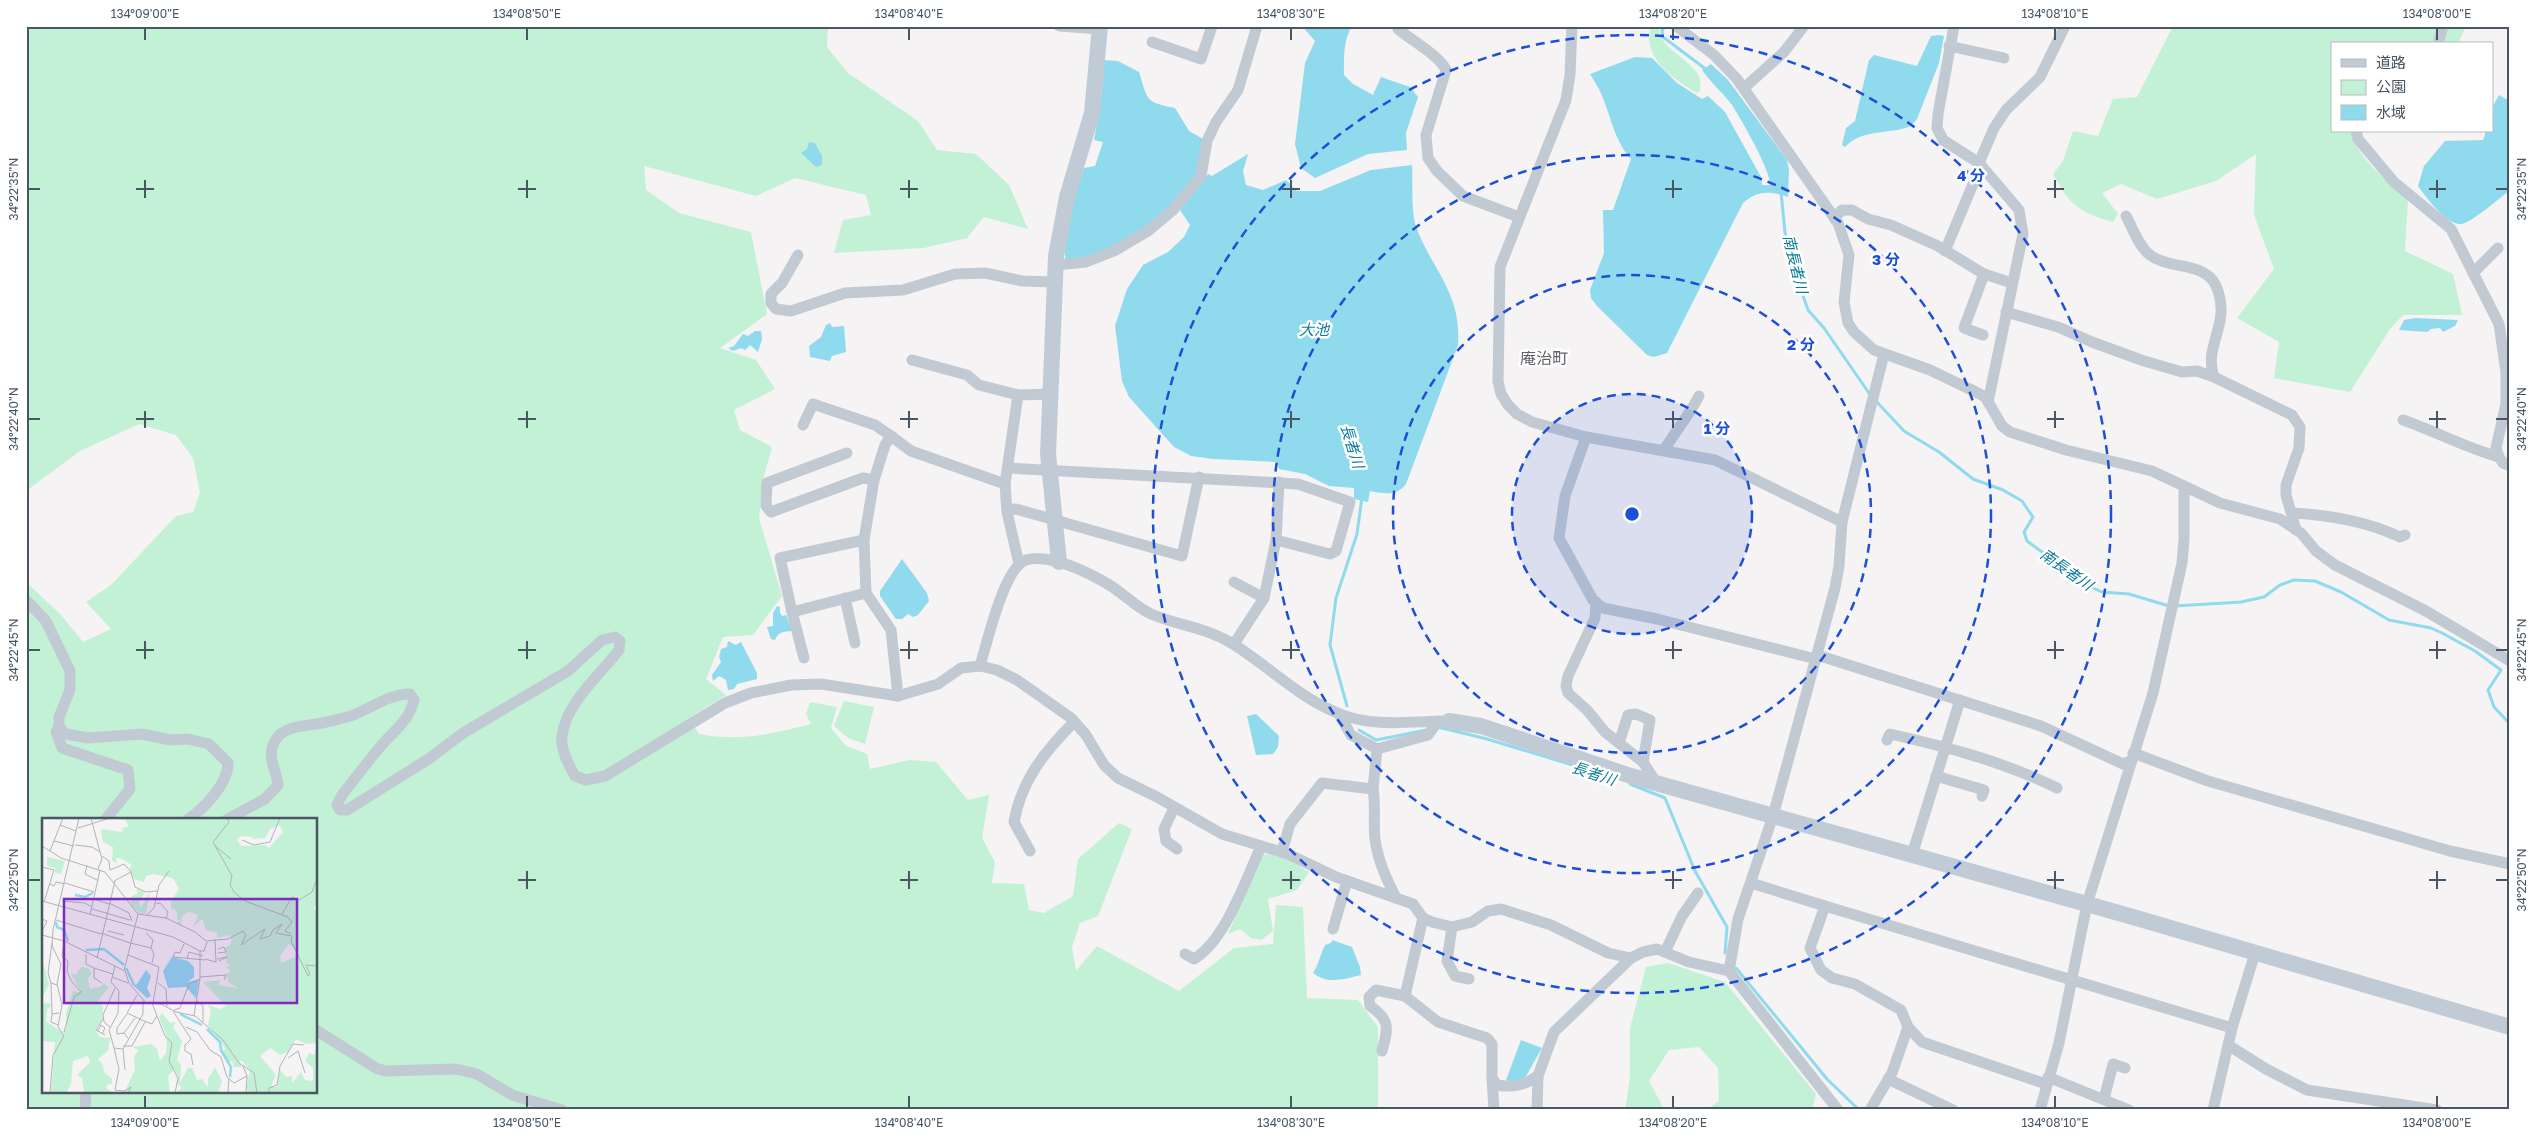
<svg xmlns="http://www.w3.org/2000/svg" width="2536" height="1136" font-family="'Golos Text','Noto Sans JP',sans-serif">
<rect width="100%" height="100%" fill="#f5f3f3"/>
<g fill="#c3f1d5" fill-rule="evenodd">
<path d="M26,26H828L827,47L848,73L918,121L937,150L976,154L1009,185L1028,229L984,217L967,238L924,248L834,253L843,220L871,215L866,195L795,178L756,196L644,166L646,190L679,213L751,232L767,314L720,348L756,360L775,389L734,410L740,430L772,447L764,476L759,518L782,596L753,635L723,637L706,679L726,695L689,718L699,734C741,742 770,734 811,724L806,714L810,702L837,707L831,728L846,746L867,754L870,769L909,760L936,762L968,800L989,795L982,838L995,862L992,883L1024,884L1029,910L1044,913L1073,896L1078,859L1119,823L1132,829L1098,916L1080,923L1072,947L1076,971L1097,946L1179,991L1234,948L1273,944L1276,905L1303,907L1307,998L1358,1000L1378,1027V1110H26V582L60,614L83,642L111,629L86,602L111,585L176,516L193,512L200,493L193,458L176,435L139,424L80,451L26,491ZM44,820H316V1092H44Z"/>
<path d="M1651,26H1660C1654,47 1694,59 1700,79C1701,82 1700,88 1700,91L1697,93C1673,79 1641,57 1651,26Z"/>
<path d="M2173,26H2466L2458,44H2332V131H2352C2353,155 2391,184 2408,200L2405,251L2453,274L2462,315H2403L2390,329L2350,392L2274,378L2279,342L2237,318L2274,269L2254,215L2256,154L2216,181L2157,199L2121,184L2102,193L2118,214L2113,222C2078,212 2070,205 2053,174L2063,161L2073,131L2098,136L2113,99L2137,97Z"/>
<polygon points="844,701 874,707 865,744 848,738 834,726"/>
<polygon points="1262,854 1283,856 1309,872 1297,890 1268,899 1273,931 1261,940 1251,938 1240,929 1228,934"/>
<polygon points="1668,963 1725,982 1816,1094 1812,1110 1706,1110 1719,1101 1718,1068 1699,1047 1669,1050 1649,1081 1662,1105 1659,1110 1625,1110 1630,1077 1630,1028 1646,967"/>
</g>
<g fill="#90daee">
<path d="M1302,26L1316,28L1352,26C1343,40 1344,59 1344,75L1353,84L1373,95L1381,77L1410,87L1418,97L1406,133L1407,150L1368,154L1315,178L1301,168L1295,144L1305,63L1315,41Z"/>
<path d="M1939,35L1944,36L1939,63L1917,119L1911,126C1889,135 1863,128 1845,147L1842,145L1846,128L1855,121L1869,60L1874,55L1917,66L1931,36Z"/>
<path d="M1635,57L1652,58L1677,83L1702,99L1708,96L1725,112L1761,177L1762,185H1770C1771,171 1741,119 1732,105C1723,93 1711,83 1702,70L1711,64L1728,80L1787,160L1789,170L1788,197C1770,191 1758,190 1743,203L1667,353L1654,357L1647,355L1597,306L1591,298L1590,290L1604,253L1603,210H1613L1631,159C1615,141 1612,121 1603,98C1600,90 1595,82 1590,74Z"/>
<path d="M1103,60L1118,61L1139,72C1148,100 1144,102 1175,108L1189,131L1203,139L1198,175L1179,198L1152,223L1117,245L1090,257L1066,261C1059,234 1076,194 1084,168L1095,166L1103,142L1094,140L1102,92Z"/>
<path d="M2499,95L2510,101V190C2501,197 2470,224 2461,224C2446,225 2426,197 2418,186L2424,166L2445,141L2483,140L2486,131H2492V108Z"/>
<polygon points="809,142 815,143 822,156 822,165 816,167 801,153 807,149"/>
<path d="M1248,154L1243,171L1246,185L1263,190L1286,180L1297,191H1320L1371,170L1412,165C1413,182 1411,211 1416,227C1433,271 1462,294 1458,345L1406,484C1397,496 1384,494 1370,491L1368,502L1354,499V488L1329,486L1305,474L1279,469L1277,462L1213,459L1191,456L1174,447L1129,397L1122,381L1115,326L1127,289L1143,265L1168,252L1184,237L1190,225L1180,210L1208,174L1212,176Z"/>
<polygon points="2415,318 2458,320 2455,326 2443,332 2440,328 2431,329 2427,332 2399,330 2404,320"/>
<polygon points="830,323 832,327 844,326 846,352 832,356 830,361 810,357 809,346 821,337 826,325"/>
<polygon points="755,331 761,331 762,339 758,352 750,345 745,350 741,348 733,351 728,348 734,346 743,334 748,336"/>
<polygon points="902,559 927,593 929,601 918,615 913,617 908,614 902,619 896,619 880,596 880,591"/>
<path d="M777,606L780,607V613L782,616L786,615L792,631C783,632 779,631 775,640L771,639L767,627L773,626V613Z"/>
<polygon points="728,641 736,645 741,642 757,673 757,679 737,684 734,689 728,690 726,680 719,676 713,681 712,675 721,662 719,657 721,649 727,647"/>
<polygon points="1256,714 1279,736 1278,747 1273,754 1256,755 1247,716"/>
<path d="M1332,940L1352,947L1360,967L1361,975C1344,979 1328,985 1313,973C1319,964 1320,955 1325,945L1331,943Z"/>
<polygon points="1521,1040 1542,1048 1525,1078 1511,1082 1506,1080"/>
</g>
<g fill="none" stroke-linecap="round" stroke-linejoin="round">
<g stroke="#90daee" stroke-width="3">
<polyline points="1665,26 1662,31 1663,37 1707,70"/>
<polyline points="1781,192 1785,232 1793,267 1808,310 1824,328 1871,396"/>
<polyline points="1875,400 1904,431 1939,452 1973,479 2003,490 2022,501 2033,517 2024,532 2027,541 2089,586 2102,592 2129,594 2169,606"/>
<polyline points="2175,606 2241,602 2264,597 2280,585 2294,580 2315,581 2341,592 2389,620 2431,628 2442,633 2475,651 2501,670 2488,690 2494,707 2510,724"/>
<polyline points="1347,706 1330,645 1336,598 1357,534 1362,497"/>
<polyline points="1438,727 1487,739 1576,766"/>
<polyline points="1359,730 1376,740 1427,730"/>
<polyline points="1630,784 1665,798 1695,871 1727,927 1725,953"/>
<polyline points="1736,968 1827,1079 1859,1110"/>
</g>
<g stroke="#c1cad2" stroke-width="11">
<polyline points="1059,26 1100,29"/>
<path d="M1399,26L1398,29C1411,40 1440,56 1446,70L1426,135L1428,158L1437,171L1463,196L1519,217"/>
<polyline points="1572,26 1570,75 1566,100 1500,267 1498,381 1501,394 1508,405 1517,414 1532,422 1586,437 1715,460 1842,522"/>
<polyline points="1676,26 1714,55 1737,79 1838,223 1849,255 1844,302 1848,323 1854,332 1874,350 1930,370 1980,394 1986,398 2002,426 2010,432 2066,450 2152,471 2220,503 2280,519 2301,533 2316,551 2335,565 2426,611 2510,661"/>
<polyline points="1954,26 1938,114 1937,128 1943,140 1979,163 2019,210 2023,234 1988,402"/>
<polyline points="1152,42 1201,59 1212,26"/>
<polyline points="2438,44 2443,26"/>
<polyline points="1949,46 2004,58"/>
<polyline points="1744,88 1784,52 1804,26"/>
<polyline points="2356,131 2358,139 2394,182 2451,229 2499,324 2506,372 2506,404 2496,448 2499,457 2503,463 2510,466"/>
<polyline points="1979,163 1994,128 2006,110 2040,77 2065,26"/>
<path d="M2126,216C2132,227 2139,247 2150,255C2171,271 2209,260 2218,291C2230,325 2203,347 2214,377L2292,415L2300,427L2299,448L2286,485V495L2296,530"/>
<polyline points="1834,218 1842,210 1852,210 1868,219 1891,225 1938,246 1984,274 2012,283"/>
<polyline points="1945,251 1981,165"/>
<polyline points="798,255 782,283 771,294 771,303 776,309 791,311 845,293 903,290 955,274 985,273 1022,281 1055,282"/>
<polyline points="1056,265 1086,262 1114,251 1148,231 1173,210 1201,176 1207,141 1216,122 1238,90 1257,26"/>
<polyline points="2473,273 2498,248"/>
<polyline points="2006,312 2058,327 2092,342 2144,361 2182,372 2197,371 2214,377"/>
<polyline points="1983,335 1964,328 1984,274"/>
<polyline points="912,360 967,375 979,385 1018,395 1050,394"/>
<polyline points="1018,395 1005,484 1007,512 1019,564"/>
<path d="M2403,420C2435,431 2466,448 2499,457"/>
<polyline points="803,425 813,404 875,425 891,436"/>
<polyline points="1586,437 1565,496 1559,538 1593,600 1603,608 1657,619 1816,659"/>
<path d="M1664,450C1676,431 1689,415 1699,396"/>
<polyline points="847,453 767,483 766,506 771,512 863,478 874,480"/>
<polyline points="1008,468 1298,484 1350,502 1336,551 1330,554 1276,540 1264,598 1234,644"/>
<polyline points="1007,510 1016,509 1182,556 1199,477"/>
<path d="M2292,513C2330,515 2366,521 2400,537L2405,535"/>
<polyline points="864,540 780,558 792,612 866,593"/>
<polyline points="1276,540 1279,482"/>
<polyline points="1234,582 1264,598"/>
<polyline points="845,598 855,643"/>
<path d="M26,600L46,621L70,671V690L59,717V726L66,734L88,738L142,734L170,740L188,739L209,744L228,763C228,784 204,809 187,820"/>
<polyline points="1596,602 1595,618 1568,676 1566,686 1568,693 1587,710 1605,732 1643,762 1657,784"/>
<polyline points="792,612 804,658"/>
<polyline points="1817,655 2041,726 2123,764 2131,761"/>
<path d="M980,666C987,643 1004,567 1026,560C1050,553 1090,573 1111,586C1125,595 1136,607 1151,614C1179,626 1206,627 1233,644C1270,667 1299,698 1340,714C1375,728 1412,721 1449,721"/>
<polyline points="898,696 891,630 866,593 864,540 874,480 885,445 891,436 911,451 1005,484"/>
<polyline points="1339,714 1351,735 1377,749 1428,735 1438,721"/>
<polyline points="59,726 56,732 62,748 128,770 130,789 105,820"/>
<path d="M1887,740L1890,734C1948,747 2004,762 2057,788"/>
<polyline points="1619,743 1628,715 1636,714 1650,720 1643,762"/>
<polyline points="2133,753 2208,781 2450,851 2510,864"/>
<polyline points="1936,776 1984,790 1982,796"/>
<path d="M1373,789C1376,806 1373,822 1375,839C1378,861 1386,878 1396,898"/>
<polyline points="1174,808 1164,829 1166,841 1177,849"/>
<path d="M226,820L265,799L278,785C277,769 264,755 277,738C287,724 315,726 331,721C338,719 346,718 353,715C372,708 389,694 410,694L414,700C409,722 394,730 381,746C367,762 355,779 342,795L337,805L340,810H347L430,758L463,733L568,671L602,640L615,637L620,641L619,650C600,675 566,703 562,736C560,749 569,765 575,776L586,780L605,776L725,703L751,693L791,685L821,684L898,696L938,684L961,668L980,666L997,670L1017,680L1071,718L1086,735L1104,765L1118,778L1157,797L1222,834L1288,854L1336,877L1413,904L1423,918L1432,922L1452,927L1472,922L1488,911L1501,909L1551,925L1608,953L1631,958L1643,952L1657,949L1689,962L1729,971L1838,1110"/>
<path d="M1030,851L1014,822C1021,781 1045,751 1074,722"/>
<polyline points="1282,852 1290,824 1322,783 1373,789 1377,749"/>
<polyline points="1912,855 1960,700"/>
<polyline points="1751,883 1825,906 1810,948 1821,970 1832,978 1855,984 1901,1010 1908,1027 1922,1042 2046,1084"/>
<polyline points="1825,906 2232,1028"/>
<path d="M1423,918L1405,996L1438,1022L1487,1038L1492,1044V1078L1497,1085C1514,1088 1524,1085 1538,1076"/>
<polyline points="1452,927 1447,961 1455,976 1469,979"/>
<polyline points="1333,929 1347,881"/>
<polyline points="1665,952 1682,916 1698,893"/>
<path d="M1185,954L1194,959C1226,940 1245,880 1261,847"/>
<polyline points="1729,971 1738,919 1773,816 1835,588 1839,566 1842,522 1884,354"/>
<polyline points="316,1030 376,1068 385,1071 456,1069 477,1074 512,1095 562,1110"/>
<polyline points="2228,1045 2266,1069 2307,1090 2437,1110"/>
<path d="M1382,1051C1388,1029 1391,1020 1370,1006L1369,997L1376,990L1405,996"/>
<polyline points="2048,1077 2129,1110"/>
<polyline points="1492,1078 1494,1110"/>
<polyline points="1888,1079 1953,1110"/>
<polyline points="2104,1099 2113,1064 2125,1068"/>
<polyline points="85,1110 86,1092"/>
<polyline points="1537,1110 1538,1076 1554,1032 1631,958"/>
<polyline points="1870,1110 1892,1073 1908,1027"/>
<polyline points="2040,1110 2059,1043 2087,904 2153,693 2182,563 2184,539 2184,486"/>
<polyline points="2213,1110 2232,1028 2255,953"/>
</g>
<g stroke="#c1cbd6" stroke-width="16">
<polyline points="1059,562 1048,454 1056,256 1067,197 1092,113 1100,26"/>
<polyline points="1449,721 1481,726 1631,776 2126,915 2510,1027"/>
</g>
</g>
<path fill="none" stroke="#4a5661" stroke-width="2" d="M145,28V40M527,28V40M909,28V40M1291,28V40M1673,28V40M2055,28V40M2437,28V40M145,180V198M527,180V198M909,180V198M1291,180V198M1673,180V198M2055,180V198M2437,180V198M28,189H40M136,189H154M518,189H536M900,189H918M1282,189H1300M1665,189H1682M2047,189H2064M2429,189H2446M2496,189H2508M145,411V428M527,411V428M909,411V428M1291,411V428M1673,411V428M2055,411V428M2437,411V428M28,419H40M136,419H154M518,419H536M900,419H918M1282,419H1300M1665,419H1682M2047,419H2064M2429,419H2446M2496,419H2508M145,641V659M527,641V659M909,641V659M1291,641V659M1673,641V659M2055,641V659M2437,641V659M28,650H40M136,650H154M518,650H536M900,650H918M1282,650H1300M1665,650H1682M2047,650H2064M2429,650H2446M2496,650H2508M527,871V889M909,871V889M1291,871V889M1673,871V889M2055,871V889M2437,871V889M28,880H40M518,880H536M900,880H918M1282,880H1300M1665,880H1682M2047,880H2064M2429,880H2446M2496,880H2508M145,1096V1108M527,1096V1108M909,1096V1108M1291,1096V1108M1673,1096V1108M2055,1096V1108M2437,1096V1108"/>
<circle cx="1632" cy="514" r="120" fill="#1d4ed8" fill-opacity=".12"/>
<g fill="none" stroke="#1d4ed8" stroke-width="2.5" stroke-dasharray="9 6">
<circle cx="1632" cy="514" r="120"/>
<circle cx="1632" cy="514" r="239"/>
<circle cx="1632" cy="514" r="359"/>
<circle cx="1632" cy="514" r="479"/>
</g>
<g text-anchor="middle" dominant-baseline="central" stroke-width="5" stroke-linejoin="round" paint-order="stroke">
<g font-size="15" font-style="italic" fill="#0c7c9b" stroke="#fff">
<text transform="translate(1796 264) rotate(76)">南長者川</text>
<text x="1314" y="329">大池</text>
<text transform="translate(1353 446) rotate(73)">長者川</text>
<text transform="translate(2067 569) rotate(35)">南長者川</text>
<text transform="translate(1594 773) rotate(18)">長者川</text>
</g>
<g font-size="16" fill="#5f6368" stroke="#fff">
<text x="1544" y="358">庵治町</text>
</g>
</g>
<g transform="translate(42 818)">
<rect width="275" height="275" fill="#f5f3f3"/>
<path d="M82,0H275V87L271,90L275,92V225L264,226L254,221L246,234L238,237L228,230L218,238L234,257L229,268L235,269L238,252L244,259L250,258V265L259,254L263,262L271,263V250L263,243L267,235L272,237L275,229V275H209L204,271L208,252L200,243H197L200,249H192L190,243L187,244L180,237L183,230L166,207L169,192L166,187L178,191L184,188L161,164L179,162L176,167L196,170L186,164L185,156L189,153L184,149L188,147L184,144L183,130L189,126V117L175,120V115L164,112L160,101L151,109L156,97L147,94L140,98L139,107L135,105L139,102H135V93L129,91V83L137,71L131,60L111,56L104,58L102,64L92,61L87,51L90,47L78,40H74L75,46L70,42L71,29L61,24L59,11L80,14L81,10L87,8ZM237,7L241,14L227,30L223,27L199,28L195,22L199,18L211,19L210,21L223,20L228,11ZM247,126L256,134L255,138L239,145L238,138ZM5,39L23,43L19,56L13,55V50L5,48ZM94,71L103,74L97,84L99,89L108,74L104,96L97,95L88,85L90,78L96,75ZM0,140L7,167L0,180ZM39,149L46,150L50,156L46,160L48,171L60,168L61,165L67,169L56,183L61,189V200L53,212L58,219L68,220L66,233L56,241L61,246L62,254L70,261V266H66L64,270L71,275H42L40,260L35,257L48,244L46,238L31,243L29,266L24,275H9L13,224L0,223V186L7,185L9,188L5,192L4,203L21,215L24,210V195L31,173L39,174L29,156H34ZM120,195L128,205L134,204L131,209L140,223L135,242L139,247L138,265L146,250H150L155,262L160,261L166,269V261L173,249L180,263L176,275H134L140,269L135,266L136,257L132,252L126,258L128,275H82L93,252L92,239L96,232L91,229L109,226L115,231L118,243L124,235L125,219L117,199Z" fill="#c3f1d5" fill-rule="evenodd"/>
<path d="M130,139L146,143L152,149V159L146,164L157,161L154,180L144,169L126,170L121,153ZM104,152L109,158L105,170L109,178L105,180L91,167L95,166Z" fill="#90daee"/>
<path fill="none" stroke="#90daee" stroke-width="2.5" d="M33,77L43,79L51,75M14,104L15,109L22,112L26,123M44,132L62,131L82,147M84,150L92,167M138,196L160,207M165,211L178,224L179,232L189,249L188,259"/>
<path fill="none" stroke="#b1b4b9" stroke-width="1" d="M49,0L58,34M185,0L187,4L171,24L190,58L188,67L192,74L203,83L246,99L250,104L243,113L249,116M18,7L34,13M36,10L68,0M200,22L212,27L228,24L238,0M12,23L32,28M33,27L50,29L58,34L60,41L56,51M172,27L189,41M0,28L19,40L63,54L96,96L124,100L153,114L164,123L186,121L201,113L204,117L199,127L223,111L218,121L228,118L231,112L240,106L234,115L250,118L249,123L266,158L268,156L264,147L275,148M8,33L21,0M60,38L67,43L68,52M45,47L43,56L55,62M0,49L12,52L2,84M68,52L82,46L89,54M72,63L89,54L93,69L104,74L116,73M23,65L52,74M8,66L12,68L14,64L23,66M52,81L67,86M0,83L131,119L158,133H162L165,124M20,83L43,85L50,89M67,85L87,95L90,103M114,86L118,85L126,94L124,101M50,91L88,102M240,96L250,79L257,82L270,74L275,61M48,97L58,52M105,97L112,90L117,67L127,53M0,101L5,103L0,113M14,102L59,116M66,113L82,117M59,115L88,125M104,115L111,122L109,130M0,117L22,123L83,153L87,165L104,185L119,186L134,194L153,198M10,125L6,155L9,165L15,167M88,125L109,130L112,136L110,145M142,126L138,135L133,134L131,139L163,142M176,131L182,129L184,134L176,135M158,133V161L152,197L181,222L197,245L212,255L215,275M44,136V146L52,150V160L60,165M86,137L117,149L111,185M55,140L73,63M145,141L147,134L161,138M163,141L174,144L173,121M175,141L185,139L177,143M73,148L69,164L77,173L76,195L67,212L72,230L81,231M52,150L71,156M82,153L96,96M70,159L86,165M158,159L184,157L182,162M9,165L10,196M116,165L124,171L125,188M95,177L85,195L98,201M154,182L161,188V204M132,192L138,190L147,166L158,161M131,193L149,221L143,227V233L149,236L151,247M85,196L75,210V216L82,215L86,220M115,198L123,218L130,225L127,243L136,260L133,275M61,201L54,212L63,217M97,201L110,206L115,198L110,185M16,207L9,204L10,196L17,195M68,209L62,204L61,197L73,170M144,209L155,214L168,232L179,239L185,259L192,265L205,258L201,248M56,213L59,207L63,210L60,216M22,214L32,179L39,174L30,164L25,154L26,143L20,139L22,123M82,215L93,200M81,228H90L103,204M72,230L77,251L73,272L82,273L89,269L86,275M246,240L256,233L263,255M83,252L81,231L101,196V183M204,274L205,258M8,275L11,237L22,218L16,209L20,187L15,166L19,146L10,128L11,112L37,0M186,275L187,260M227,275V270L235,267L238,248L251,226L262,227"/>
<path fill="#7b2cbf" fill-opacity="0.15" stroke="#7b2cbf" stroke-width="2.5" d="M22,81H255V185H22Z"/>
<rect width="275" height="275" fill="none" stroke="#4a5661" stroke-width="2.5"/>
</g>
<circle cx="1632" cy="514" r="8" fill="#1d4ed8" stroke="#fff" stroke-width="2.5"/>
<g font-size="15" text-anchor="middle" font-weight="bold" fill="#1d4ed8" stroke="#fff" stroke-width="5" stroke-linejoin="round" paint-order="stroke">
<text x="1971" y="181">4 分</text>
<text x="1886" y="265">3 分</text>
<text x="1801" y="350">2 分</text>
<text x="1717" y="434">1 分</text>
</g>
<rect width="2536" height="1136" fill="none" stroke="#ffffff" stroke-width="55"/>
<rect x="2331" y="42" width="162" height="90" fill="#ffffff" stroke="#b7bbc0"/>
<rect x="2341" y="59" width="25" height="8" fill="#c1cbd6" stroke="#b7bbc0"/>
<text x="2376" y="68" font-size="15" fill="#4a5661">道路</text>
<rect x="2341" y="80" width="25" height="15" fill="#c3f1d5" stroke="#b7bbc0"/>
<text x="2376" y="92" font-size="15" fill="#4a5661">公園</text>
<rect x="2341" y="105" width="25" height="15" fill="#90daee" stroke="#b7bbc0"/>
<text x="2376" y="118" font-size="15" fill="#4a5661">水域</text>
<rect x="28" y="28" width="2480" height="1080" fill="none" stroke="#4a5661" stroke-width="2"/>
<g font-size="12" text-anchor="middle" fill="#4a5661">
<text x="145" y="18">134°09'00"E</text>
<text x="527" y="18">134°08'50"E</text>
<text x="909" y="18">134°08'40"E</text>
<text x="1291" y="18">134°08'30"E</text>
<text x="1673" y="18">134°08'20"E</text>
<text x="2055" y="18">134°08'10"E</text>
<text x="2437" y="18">134°08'00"E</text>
<text transform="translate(2522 189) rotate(-90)" y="4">34°22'35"N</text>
<text transform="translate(14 189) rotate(-90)" y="4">34°22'35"N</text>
<text transform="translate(2522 419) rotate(-90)" y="4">34°22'40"N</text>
<text transform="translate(14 419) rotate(-90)" y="4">34°22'40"N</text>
<text transform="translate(2522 650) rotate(-90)" y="4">34°22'45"N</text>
<text transform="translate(14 650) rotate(-90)" y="4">34°22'45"N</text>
<text transform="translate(2522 880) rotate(-90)" y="4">34°22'50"N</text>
<text transform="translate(14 880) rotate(-90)" y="4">34°22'50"N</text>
<text x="145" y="1127">134°09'00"E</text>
<text x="527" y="1127">134°08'50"E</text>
<text x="909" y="1127">134°08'40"E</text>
<text x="1291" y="1127">134°08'30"E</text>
<text x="1673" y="1127">134°08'20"E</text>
<text x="2055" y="1127">134°08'10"E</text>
<text x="2437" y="1127">134°08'00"E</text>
</g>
</svg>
